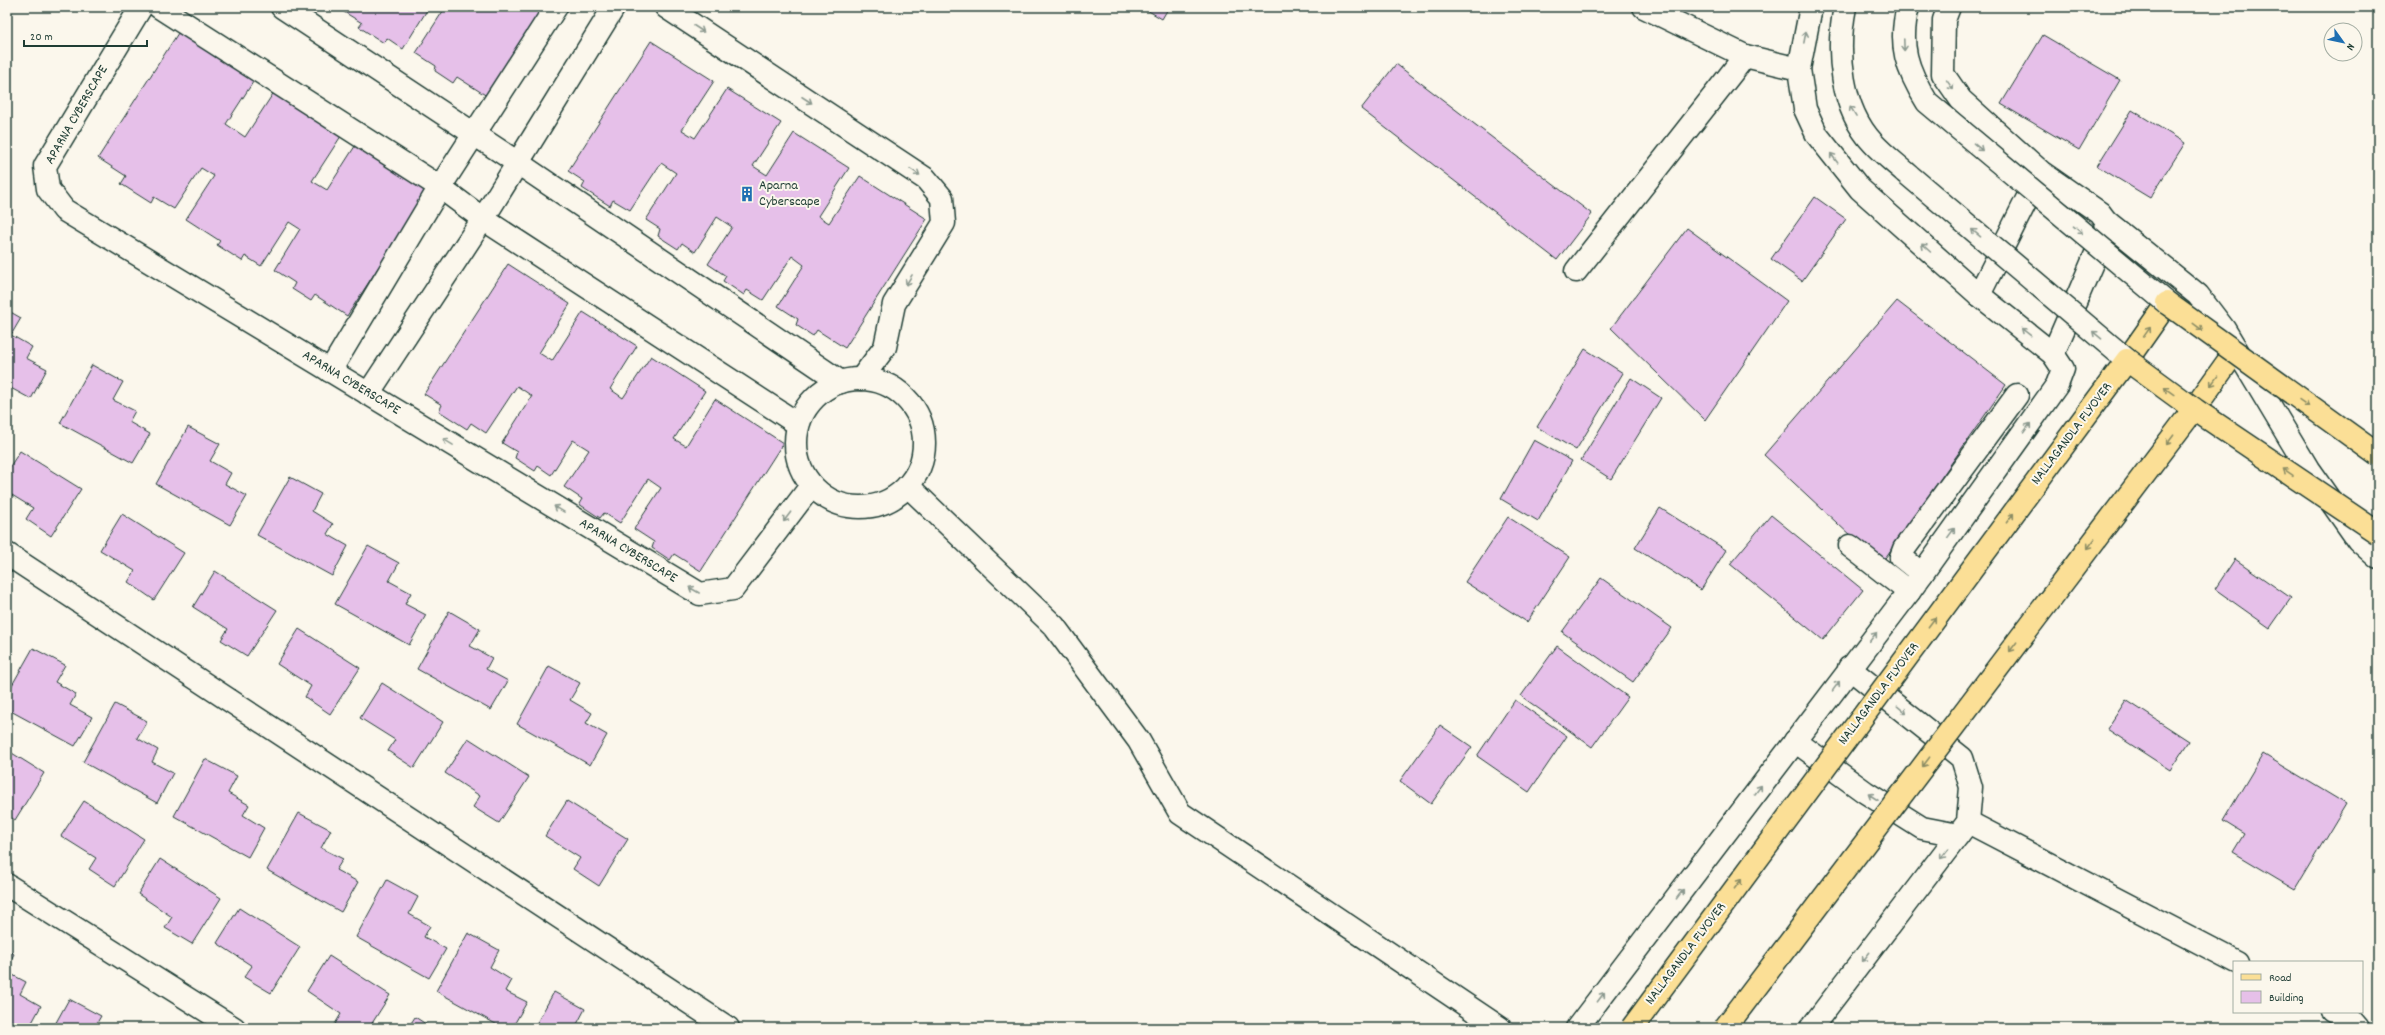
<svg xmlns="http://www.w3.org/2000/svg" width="2385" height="1035" font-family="Dekko,sans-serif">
<rect width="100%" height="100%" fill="#fbf7ec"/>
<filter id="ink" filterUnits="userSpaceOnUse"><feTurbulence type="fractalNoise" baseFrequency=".025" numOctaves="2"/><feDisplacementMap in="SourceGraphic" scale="8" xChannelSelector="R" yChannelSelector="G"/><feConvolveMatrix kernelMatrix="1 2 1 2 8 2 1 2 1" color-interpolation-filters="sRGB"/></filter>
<g filter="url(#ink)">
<g fill="#e6c0e9" stroke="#1f3d34">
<polygon points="336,7 429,7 403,49 387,38 384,43 359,27 362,23"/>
<polygon points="436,7 548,7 490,98 457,77 453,83 435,71 436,66 416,53 443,11"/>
<polygon points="1142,7 1169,7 1162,19"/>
<polygon points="180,30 255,79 226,124 245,137 276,89 343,133 312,181 327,190 357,143 429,189 347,316 315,295 311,301 292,289 295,283 275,270 300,229 289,222 261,266 245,256 242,261 217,245 220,241 186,219 214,176 201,168 174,209 154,197 151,203 121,184 126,176 98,158"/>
<polygon points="2043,35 2120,80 2079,150 2001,104"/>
<polygon points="651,41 714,81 682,130 695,138 727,89 781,123 753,166 767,175 794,133 849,168 818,216 829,223 860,176 927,219 845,348 817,330 813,336 796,325 798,319 778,306 804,265 792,256 763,300 747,290 744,295 723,281 726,276 708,264 732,227 717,217 695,252 682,243 678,249 658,236 660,229 646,220 676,173 661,163 630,210 613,200 610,206 582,188 585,182 568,171"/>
<polygon points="1396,64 1592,214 1557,260 1361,109"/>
<polygon points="2132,110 2185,143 2150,198 2097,166"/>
<polygon points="1815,197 1846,219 1802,281 1771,259"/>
<polygon points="1687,228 1787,301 1705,420 1611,328"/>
<polygon points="508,264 570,304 539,353 552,361 583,312 637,346 610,389 623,398 651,356 705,391 674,439 686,446 715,399 783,443 701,571 674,554 670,560 652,548 654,542 634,529 661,488 648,479 620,523 604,513 600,518 579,504 582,499 564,487 589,450 573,440 551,475 538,466 535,471 515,458 517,452 502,443 532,396 517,386 486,433 471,423 467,429 439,411 442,405 424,394"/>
<polygon points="1897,301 2006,385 1881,564 1764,455"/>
<polygon points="7,310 21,318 11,335 32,347 26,358 47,369 31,399 7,386"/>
<polygon points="1585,349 1623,373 1576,450 1537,427"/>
<polygon points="92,365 123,382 113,400 135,411 129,422 150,434 133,463 60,423"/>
<polygon points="1631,378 1661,398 1611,479 1581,460"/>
<polygon points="188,427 220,444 210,461 231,473 225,484 247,496 230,525 156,484"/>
<polygon points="1534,440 1572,461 1538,521 1501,499"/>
<polygon points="20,451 81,489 51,536 26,519 33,508 7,492 7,471"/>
<polygon points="290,477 321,494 312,511 333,524 327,534 348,546 332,576 257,535"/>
<polygon points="1660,508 1726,550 1701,590 1635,548"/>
<polygon points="122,514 184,553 154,600 128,582 135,571 100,550"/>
<polygon points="1771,515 1863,590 1823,640 1730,564"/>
<polygon points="1508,517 1570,557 1527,622 1465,582"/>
<polygon points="368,546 399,563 389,581 411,593 405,604 426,615 409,645 335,604"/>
<polygon points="2235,559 2291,598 2270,628 2215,589"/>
<polygon points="215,571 277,610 247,656 221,640 228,629 193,607"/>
<polygon points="1601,578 1672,628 1633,682 1562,632"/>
<polygon points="449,611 480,629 470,646 492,658 486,669 508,681 491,710 417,669"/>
<polygon points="299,629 360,668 330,714 305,697 311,686 277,664"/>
<polygon points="1557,646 1628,697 1592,747 1521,696"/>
<polygon points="33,648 65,665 55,682 76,694 70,705 92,717 75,746 7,709 7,694"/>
<polygon points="549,666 580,683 570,700 592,713 586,723 607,735 590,765 517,724"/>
<polygon points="382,683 443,722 414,768 388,751 395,740 360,718"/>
<polygon points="1515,700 1567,736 1529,792 1477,756"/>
<polygon points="2126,700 2189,741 2170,770 2107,729"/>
<polygon points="115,704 147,721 137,738 158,750 152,762 173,773 157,803 83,762"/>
<polygon points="1440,725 1472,747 1431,804 1400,781"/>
<polygon points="468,738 529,777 499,823 473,807 480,796 445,773"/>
<polygon points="7,750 44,773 15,820 7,815"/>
<polygon points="2263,754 2346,804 2295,889 2233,852 2244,834 2223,821"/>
<polygon points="205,759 237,776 228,793 249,805 243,815 264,828 248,857 174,816"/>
<polygon points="84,801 144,839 115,886 89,869 96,858 61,836"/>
<polygon points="567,801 628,839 599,886 573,869 580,858 545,836"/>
<polygon points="299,813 331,830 321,848 343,859 336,870 358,882 341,912 267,870"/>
<polygon points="160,859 221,898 192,944 165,928 172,917 138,894"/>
<polygon points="387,880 418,897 409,914 430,926 424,937 446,949 429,978 356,937"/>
<polygon points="239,908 300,947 271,993 244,977 252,966 217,943"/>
<polygon points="468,933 499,950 490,967 511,980 505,991 527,1002 512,1028 503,1028 436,991"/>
<polygon points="7,950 14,954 7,967"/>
<polygon points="329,956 390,995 369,1028 340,1028 335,1024 341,1014 307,991"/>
<polygon points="7,972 26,982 20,994 41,1006 29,1028 12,1028 7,1025"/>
<polygon points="554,992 585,1009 576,1026 579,1028 534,1028"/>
<polygon points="69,999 101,1016 94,1028 53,1028"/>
<polygon points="415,1017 432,1028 408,1028"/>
</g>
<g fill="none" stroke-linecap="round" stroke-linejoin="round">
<g stroke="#1f3d34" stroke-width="25">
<g id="minor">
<polyline points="141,7 45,166 48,189 64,210 700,594 733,589 811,486"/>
<polyline points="159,7 440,187 483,219 798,424"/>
<polyline points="282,7 518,163 841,382"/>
<polyline points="666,7 926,179 942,198 944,223 894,304 885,347 861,379"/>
<polyline points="1644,7 1745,56 1799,69"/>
<polyline points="2106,221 2198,295 2224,329 2308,469 2358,540 2378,558"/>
<polyline points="1576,271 1745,56"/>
<polyline points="330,371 440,187 556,7"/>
<circle cx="860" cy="443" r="64"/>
<polyline points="368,394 483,219 614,7"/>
<polyline points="908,486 1054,626 1139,741 1180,813 1500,1028"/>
<polyline points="1850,546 1909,592"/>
<polyline points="7,554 728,1028"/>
<polyline points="1922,574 1901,557 1904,549 2017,395"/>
<polyline points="1968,822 2237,962"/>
<polyline points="7,885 234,1028"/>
<polyline points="2333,1012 2352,1021 2358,1028"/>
</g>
</g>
<g stroke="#1f3d34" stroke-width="25">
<g id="tertiary">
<polyline points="1949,7 1944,20 1943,74 1961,100 2041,172 2100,213 2106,221 2107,228 2053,354"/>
<polyline points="1979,295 2040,173"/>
<polyline points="1795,741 1865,792 1922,828 1958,835"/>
<polyline points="1577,1028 1909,592 2057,385 2063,369 2053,354 1979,295 1860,189 1817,135 1805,109 1799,69 1811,7"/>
<polyline points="1811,1028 1968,822 1971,787 1962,758 1849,668"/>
</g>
</g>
<g stroke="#1f3d34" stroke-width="25">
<path id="secondary" d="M1845,7C1836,52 1841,109 1873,143C1883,154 1895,163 1905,172"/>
</g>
<g stroke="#1f3d34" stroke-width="25">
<g id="primary">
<polyline points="2127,360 2167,303"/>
<polyline points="2194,409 2234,353"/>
</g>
</g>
<use href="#minor" stroke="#fbf7ec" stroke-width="22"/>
<use href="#tertiary" stroke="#fbf7ec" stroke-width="22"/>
<use href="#secondary" stroke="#fbf7ec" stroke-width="22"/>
<use href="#primary" stroke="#fbdf96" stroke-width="22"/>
<g stroke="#1f3d34" stroke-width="25" stroke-linecap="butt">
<g id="secondary-bridge">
<path d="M1908,7C1898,45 1907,70 1927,102L2167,303"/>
<polyline points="1905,172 2127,360"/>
</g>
</g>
<g stroke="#1f3d34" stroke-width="25" stroke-linecap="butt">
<g id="primary-bridge">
<polyline points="2167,303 2378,455"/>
<polyline points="1632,1028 2127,360 2194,409 2378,533"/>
<polyline points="1725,1028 2194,409"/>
</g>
</g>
<use href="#secondary-bridge" stroke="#fbf7ec" stroke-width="22"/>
<use href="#primary-bridge" stroke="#fbdf96" stroke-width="22"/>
</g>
<defs><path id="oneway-shaft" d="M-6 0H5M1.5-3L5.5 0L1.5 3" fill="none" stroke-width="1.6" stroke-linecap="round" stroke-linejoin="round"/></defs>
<g stroke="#8d9a90">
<use href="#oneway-shaft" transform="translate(699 29) rotate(33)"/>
<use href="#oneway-shaft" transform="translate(1805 37) rotate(-79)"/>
<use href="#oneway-shaft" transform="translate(1904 45) rotate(88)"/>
<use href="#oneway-shaft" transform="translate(1950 85) rotate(55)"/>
<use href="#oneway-shaft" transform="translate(807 100) rotate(33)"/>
<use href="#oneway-shaft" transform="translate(1853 111) rotate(-121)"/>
<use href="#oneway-shaft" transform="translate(1978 147) rotate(40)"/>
<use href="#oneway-shaft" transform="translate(1834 158) rotate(-127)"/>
<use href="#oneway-shaft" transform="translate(915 172) rotate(34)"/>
<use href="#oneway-shaft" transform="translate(2078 230) rotate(40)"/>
<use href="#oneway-shaft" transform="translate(1976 233) rotate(-140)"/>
<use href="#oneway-shaft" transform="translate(1926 248) rotate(-138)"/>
<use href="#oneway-shaft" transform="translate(909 280) rotate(121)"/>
<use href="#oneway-shaft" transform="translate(2026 332) rotate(-142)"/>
<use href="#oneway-shaft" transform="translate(2097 335) rotate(-140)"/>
<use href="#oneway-shaft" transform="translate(2027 428) rotate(-54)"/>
<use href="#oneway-shaft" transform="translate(448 442) rotate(-149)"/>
<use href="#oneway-shaft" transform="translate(559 509) rotate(-149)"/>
<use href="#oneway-shaft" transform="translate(787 517) rotate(127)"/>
<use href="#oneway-shaft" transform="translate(1951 533) rotate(-54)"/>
<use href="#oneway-shaft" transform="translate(694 590) rotate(-150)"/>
<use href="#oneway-shaft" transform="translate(1873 637) rotate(-52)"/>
<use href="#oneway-shaft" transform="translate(1836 686) rotate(-54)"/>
<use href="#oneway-shaft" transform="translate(1902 710) rotate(39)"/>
<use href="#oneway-shaft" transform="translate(1758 790) rotate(-53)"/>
<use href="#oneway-shaft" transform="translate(1873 797) rotate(-147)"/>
<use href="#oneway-shaft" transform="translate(1944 854) rotate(127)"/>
<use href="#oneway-shaft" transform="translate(1680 894) rotate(-53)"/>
<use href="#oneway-shaft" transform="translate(1866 957) rotate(128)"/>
<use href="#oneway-shaft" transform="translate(1601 997) rotate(-53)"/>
</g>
<g stroke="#8d8e65">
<use href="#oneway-shaft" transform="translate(2198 327) rotate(37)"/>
<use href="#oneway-shaft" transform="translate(2147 332) rotate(-55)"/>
<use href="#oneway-shaft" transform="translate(2214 381) rotate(126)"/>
<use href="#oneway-shaft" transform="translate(2169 391) rotate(-144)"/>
<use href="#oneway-shaft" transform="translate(2304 403) rotate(35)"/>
<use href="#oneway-shaft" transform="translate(2170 440) rotate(127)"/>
<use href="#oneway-shaft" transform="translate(2288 472) rotate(-146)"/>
<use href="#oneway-shaft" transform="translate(2010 518) rotate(-53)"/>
<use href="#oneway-shaft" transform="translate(2091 544) rotate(127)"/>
<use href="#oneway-shaft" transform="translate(1932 622) rotate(-53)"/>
<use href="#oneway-shaft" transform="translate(2013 647) rotate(127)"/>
<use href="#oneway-shaft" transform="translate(1926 762) rotate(127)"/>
<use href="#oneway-shaft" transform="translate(1738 884) rotate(-53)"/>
</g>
</g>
<defs>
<g id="building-bare" transform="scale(1.2)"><path d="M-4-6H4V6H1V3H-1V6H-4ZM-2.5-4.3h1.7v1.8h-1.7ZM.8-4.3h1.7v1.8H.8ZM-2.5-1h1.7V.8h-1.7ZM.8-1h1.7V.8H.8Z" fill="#1f6fb2" stroke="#fbf7ec" stroke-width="2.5" paint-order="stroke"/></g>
</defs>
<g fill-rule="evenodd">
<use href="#building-bare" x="747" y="194"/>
</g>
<g text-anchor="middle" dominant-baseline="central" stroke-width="4" stroke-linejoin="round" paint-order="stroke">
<g font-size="14" fill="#1f3d34" stroke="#fbf7ec">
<text transform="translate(77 115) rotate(-60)">APARNA CYBERSCAPE</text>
<text transform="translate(351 383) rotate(31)">APARNA CYBERSCAPE</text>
<text transform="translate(2072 434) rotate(-53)">NALLAGANDLA FLYOVER</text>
<text transform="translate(628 551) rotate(31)">APARNA CYBERSCAPE</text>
<text transform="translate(1879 694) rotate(-53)">NALLAGANDLA FLYOVER</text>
<text transform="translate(1686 954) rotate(-53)">NALLAGANDLA FLYOVER</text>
</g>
<g font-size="14" fill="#1f3d34" stroke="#fbf7ec" text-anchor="start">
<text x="759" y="186">Aparna<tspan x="759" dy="16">Cyberscape</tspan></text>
</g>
</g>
<rect width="2385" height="1035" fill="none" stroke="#fbf7ec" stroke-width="24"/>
<rect x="12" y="12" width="2361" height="1011" fill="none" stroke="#1f3d34" stroke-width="1.5" filter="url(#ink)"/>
<rect x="2233" y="961" width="130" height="52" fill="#fbf7ec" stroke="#a3ada2"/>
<rect x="2241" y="974" width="20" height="6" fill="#fbdf96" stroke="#a3ada2"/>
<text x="2269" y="981" font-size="12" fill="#1f3d34">Road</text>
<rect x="2241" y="991" width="20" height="12" fill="#e6c0e9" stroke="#a3ada2"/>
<text x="2269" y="1001" font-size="12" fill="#1f3d34">Building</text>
<g transform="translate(2343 42) rotate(123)"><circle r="19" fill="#fbf7ec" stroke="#a3ada2"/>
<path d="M0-3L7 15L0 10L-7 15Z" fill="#1f6fb2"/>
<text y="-6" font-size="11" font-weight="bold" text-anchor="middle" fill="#1f3d34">N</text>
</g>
<path d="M24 40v6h123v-6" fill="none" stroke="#1f3d34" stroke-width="2"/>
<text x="30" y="40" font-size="12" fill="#1f3d34" stroke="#fbf7ec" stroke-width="3" paint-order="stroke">20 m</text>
</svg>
